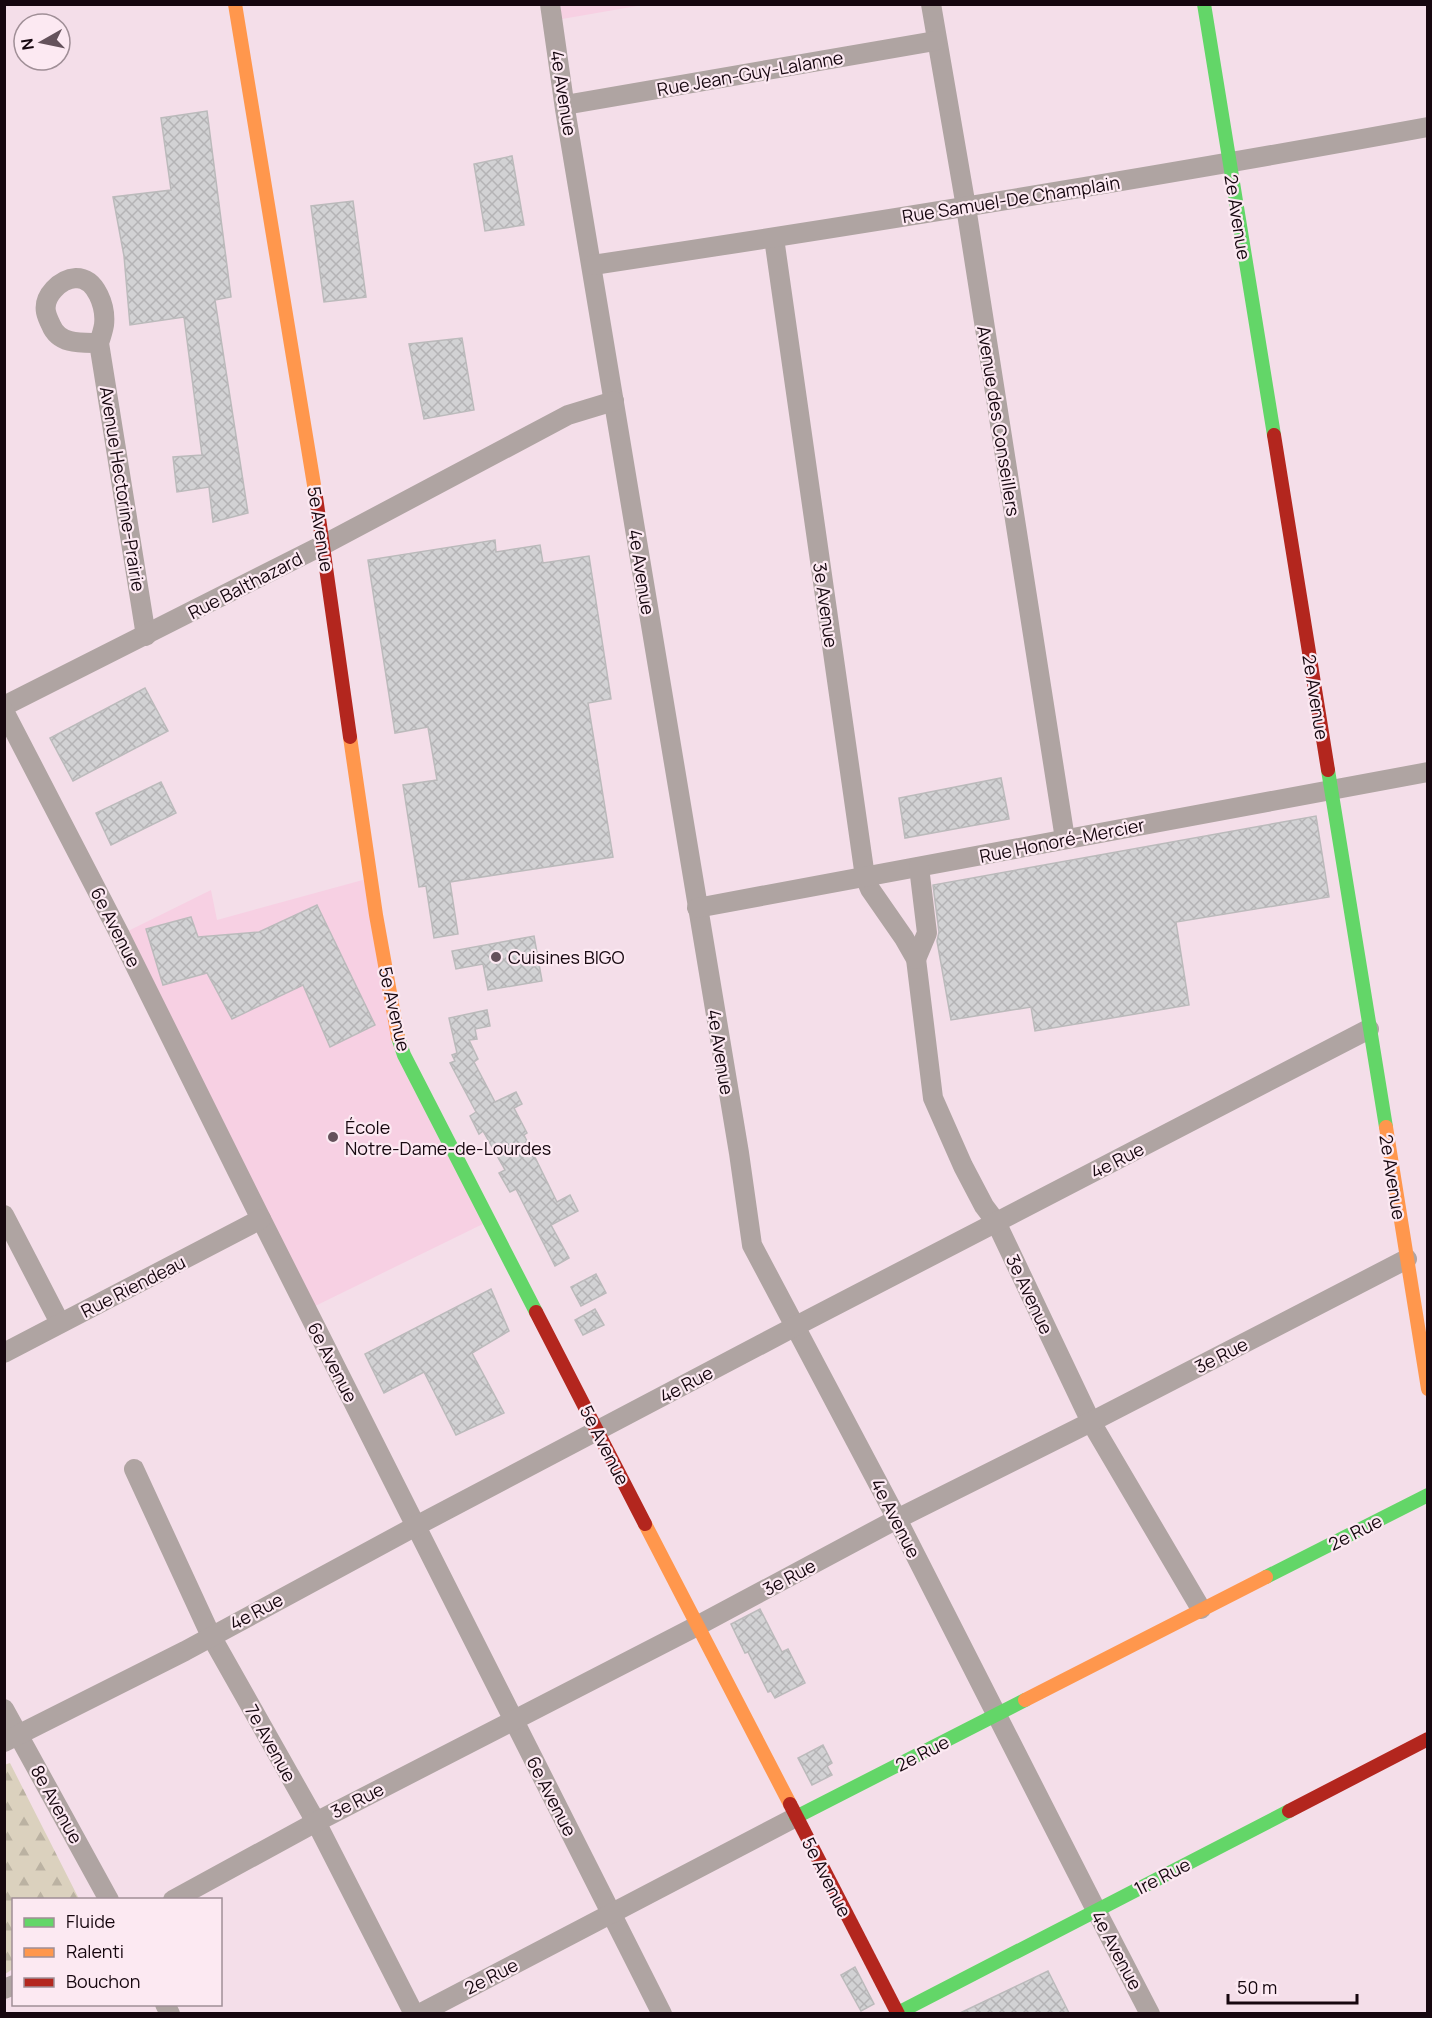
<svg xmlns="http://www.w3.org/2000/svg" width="1432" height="2018" font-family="Manrope,sans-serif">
<defs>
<pattern id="forest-firs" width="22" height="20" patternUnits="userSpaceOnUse" patternTransform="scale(1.5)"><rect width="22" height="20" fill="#dbd1be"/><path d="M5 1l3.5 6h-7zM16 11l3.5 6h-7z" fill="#bbb2a2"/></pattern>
<pattern id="building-cross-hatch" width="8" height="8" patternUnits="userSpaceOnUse" patternTransform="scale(1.5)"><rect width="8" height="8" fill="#d2d2d4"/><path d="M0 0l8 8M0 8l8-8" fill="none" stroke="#b4b3b5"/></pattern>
</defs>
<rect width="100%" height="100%" fill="#f4dee9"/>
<g fill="#f7d0e3">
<polygon points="560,5 560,4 643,5 562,19"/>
<polygon points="370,878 393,1015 489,1221 307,1310 120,935 211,890 217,920"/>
</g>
<polygon fill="url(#forest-firs)" points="10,1763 79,1899 14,1900 13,1969 5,1974 4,1765"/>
<g fill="url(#building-cross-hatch)" stroke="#bbbabb" stroke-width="1.5">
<polygon points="207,111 231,297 215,300 248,513 213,522 209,487 177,492 173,457 202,455 184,317 130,325 124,256 113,197 171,190 161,118"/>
<polygon points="512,156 524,225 485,231 474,164"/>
<polygon points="353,201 366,297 324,302 311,206"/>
<polygon points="462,338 474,410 424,419 409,344"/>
<polygon points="495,540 496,552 540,545 543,563 589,556 611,699 588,703 613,857 450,882 458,934 434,938 426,886 419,887 403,785 437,780 428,727 395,733 368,560"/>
<polygon points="145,688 168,731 73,781 50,738"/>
<polygon points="1001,778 1009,819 905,838 899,798"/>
<polygon points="161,782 176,813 111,845 96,813"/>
<polygon points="1316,816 1329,897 1176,922 1189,1005 1035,1031 1031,1007 951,1020 937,941 939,932 933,885"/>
<polygon points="317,905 375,1025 330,1047 303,985 232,1019 207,973 163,985 146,929 191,917 198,937 259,932"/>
<polygon points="534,936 542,981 488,990 483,964 456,969 452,951"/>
<polygon points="487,1010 490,1026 475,1029 477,1039 469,1040 478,1059 474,1062 495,1102 516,1092 522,1104 514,1108 527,1133 524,1135 557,1202 570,1195 578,1211 551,1225 569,1258 555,1266 516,1189 510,1192 499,1173 505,1170 483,1131 479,1134 470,1116 476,1112 450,1063 455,1061 452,1055 457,1053 449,1018"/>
<polygon points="596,1274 606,1293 581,1306 571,1287"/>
<polygon points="491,1289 509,1331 472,1353 504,1413 456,1435 424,1372 384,1393 365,1354"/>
<polygon points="595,1309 604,1325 583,1335 575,1320"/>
<polygon points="760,1609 782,1652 788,1649 805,1683 775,1698 771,1691 768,1692 748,1652 745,1653 731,1624"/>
<polygon points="823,1745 832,1763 827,1766 832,1775 812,1785 798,1758"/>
<polygon points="855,1967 874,2004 861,2011 841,1975"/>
<polygon points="1048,1971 1069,2013 960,2013"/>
</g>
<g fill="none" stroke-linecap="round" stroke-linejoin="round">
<g stroke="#afa4a2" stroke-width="20">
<polyline points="550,4 565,109 739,1153 752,1245 897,1519 1096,1910 1150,2014"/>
<polyline points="931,4 966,207 1065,839"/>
<polyline points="565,105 935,41"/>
<polyline points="774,238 865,877 870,889 904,938 916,959 933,1098 963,1166 984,1206 996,1222 1091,1422 1201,1609"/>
<path d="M593,265C872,223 1150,178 1428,127"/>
<path d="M99,343C82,343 59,345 51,325C49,321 47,317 46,312C43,296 60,279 76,278C97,278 106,308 104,325C103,331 101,337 99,343L146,636"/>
<polyline points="4,706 323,545 568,415 614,401"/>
<polyline points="4,711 120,935 261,1219 662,2014"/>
<polyline points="697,908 1428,772"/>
<polyline points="916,959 927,933 919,867"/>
<polyline points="4,1215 60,1323"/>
<polyline points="4,1353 261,1219"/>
<polyline points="134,1469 211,1636 316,1822 414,2014"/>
<polyline points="4,1709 109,1900"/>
<polyline points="4,1742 185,1651 416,1526 794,1327 1369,1029"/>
<polyline points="173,1900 316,1822 697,1626 897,1519 1091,1422 1407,1259"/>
<polyline points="4,1989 14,1985"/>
<polyline points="165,2004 170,2014"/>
<polyline points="419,2014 796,1817"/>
</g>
<g stroke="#63d668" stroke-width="14">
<polyline points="1204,4 1274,435"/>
<polyline points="1328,770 1386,1127"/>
<polyline points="398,1037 404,1055 536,1312"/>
<polyline points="1266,1577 1428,1495"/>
<polyline points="796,1817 1025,1700"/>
<polyline points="896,2014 1289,1811"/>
</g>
<g stroke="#ff974d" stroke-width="14">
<polyline points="235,4 316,497"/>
<polyline points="350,737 376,915 398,1037"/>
<polyline points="1386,1127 1428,1389"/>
<polyline points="645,1524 790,1804"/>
<polyline points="1025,1700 1266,1577"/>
</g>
<g stroke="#b3261e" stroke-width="14">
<polyline points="1274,435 1328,770"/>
<polyline points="316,497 350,737"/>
<polyline points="536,1312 645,1524"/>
<polyline points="790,1804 898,2014"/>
<polyline points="1289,1811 1428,1739"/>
</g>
</g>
<g fill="#64525b" stroke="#fce9f2" stroke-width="2">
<circle cx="496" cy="957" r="6"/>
<circle cx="333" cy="1137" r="6"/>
</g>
<g text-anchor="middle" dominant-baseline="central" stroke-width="4.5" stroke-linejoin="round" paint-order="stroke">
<g font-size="18" fill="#16070f" stroke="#fce9f2">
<text transform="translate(750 73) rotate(-10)">Rue Jean-Guy-Lalanne</text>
<text transform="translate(564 93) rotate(81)">4e Avenue</text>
<text transform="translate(1011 199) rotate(-9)">Rue Samuel-De Champlain</text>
<text transform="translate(1238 217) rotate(81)">2e Avenue</text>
<text transform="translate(999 421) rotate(81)">Avenue des Conseillers</text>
<text transform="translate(123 489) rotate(81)">Avenue Hectorine-Prairie</text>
<text transform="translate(321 529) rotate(81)">5e Avenue</text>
<text transform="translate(642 572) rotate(81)">4e Avenue</text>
<text transform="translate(245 585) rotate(-27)">Rue Balthazard</text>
<text transform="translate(826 605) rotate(82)">3e Avenue</text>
<text transform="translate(1316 697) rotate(81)">2e Avenue</text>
<text transform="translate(1062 840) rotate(-11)">Rue Honoré-Mercier</text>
<text transform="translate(116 927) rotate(63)">6e Avenue</text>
<text transform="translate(395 1009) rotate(77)">5e Avenue</text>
<text transform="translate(721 1052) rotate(81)">4e Avenue</text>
<text transform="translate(1117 1160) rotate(-27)">4e Rue</text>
<text transform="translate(1393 1177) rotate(81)">2e Avenue</text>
<text transform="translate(133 1286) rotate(-27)">Rue Riendeau</text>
<text transform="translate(1030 1294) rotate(65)">3e Avenue</text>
<text transform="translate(1221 1355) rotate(-27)">3e Rue</text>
<text transform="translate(333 1362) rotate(63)">6e Avenue</text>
<text transform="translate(686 1384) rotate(-28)">4e Rue</text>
<text transform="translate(605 1445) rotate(63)">5e Avenue</text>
<text transform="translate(896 1518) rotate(63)">4e Avenue</text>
<text transform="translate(1355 1532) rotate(-27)">2e Rue</text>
<text transform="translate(789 1577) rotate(-28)">3e Rue</text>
<text transform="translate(256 1611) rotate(-28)">4e Rue</text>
<text transform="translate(271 1743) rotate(61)">7e Avenue</text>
<text transform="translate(922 1753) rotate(-27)">2e Rue</text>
<text transform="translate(552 1796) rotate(63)">6e Avenue</text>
<text transform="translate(357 1800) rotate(-27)">3e Rue</text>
<text transform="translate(57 1804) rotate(61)">8e Avenue</text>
<text transform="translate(1162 1876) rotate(-27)">1re Rue</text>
<text transform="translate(827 1877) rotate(63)">5e Avenue</text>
<text transform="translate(1117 1950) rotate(62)">4e Avenue</text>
<text transform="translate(491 1976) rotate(-27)">2e Rue</text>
</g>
<g font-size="18" fill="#16070f" stroke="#fce9f2" text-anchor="start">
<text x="508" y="957">Cuisines BIGO</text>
<text x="345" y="1127">École<tspan x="345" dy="21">Notre-Dame-de-Lourdes</tspan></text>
</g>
</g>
<rect width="1432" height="2018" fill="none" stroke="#16070f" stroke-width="12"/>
<rect x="12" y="1898" width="210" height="108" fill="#fce9f2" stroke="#a08f97" stroke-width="1.5"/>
<rect x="24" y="1918" width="30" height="9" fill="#63d668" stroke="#a08f97" stroke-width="1.5"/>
<text x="66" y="1928" font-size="18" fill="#16070f">Fluide</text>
<rect x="24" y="1948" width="30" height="9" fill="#ff974d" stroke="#a08f97" stroke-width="1.5"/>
<text x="66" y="1958" font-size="18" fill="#16070f">Ralenti</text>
<rect x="24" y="1978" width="30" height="9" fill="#b3261e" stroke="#a08f97" stroke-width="1.5"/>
<text x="66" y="1988" font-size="18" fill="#16070f">Bouchon</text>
<g transform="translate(42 42) rotate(261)"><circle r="28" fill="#fce9f2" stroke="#a08f97" stroke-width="1.5"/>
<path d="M0-4.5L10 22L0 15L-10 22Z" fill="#64525b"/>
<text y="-9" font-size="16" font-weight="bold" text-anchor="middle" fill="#16070f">N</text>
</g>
<path d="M1228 1994v9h129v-9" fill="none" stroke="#16070f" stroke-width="3"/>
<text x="1237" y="1994" font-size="18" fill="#16070f" stroke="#fce9f2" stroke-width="4.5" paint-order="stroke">50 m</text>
</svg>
